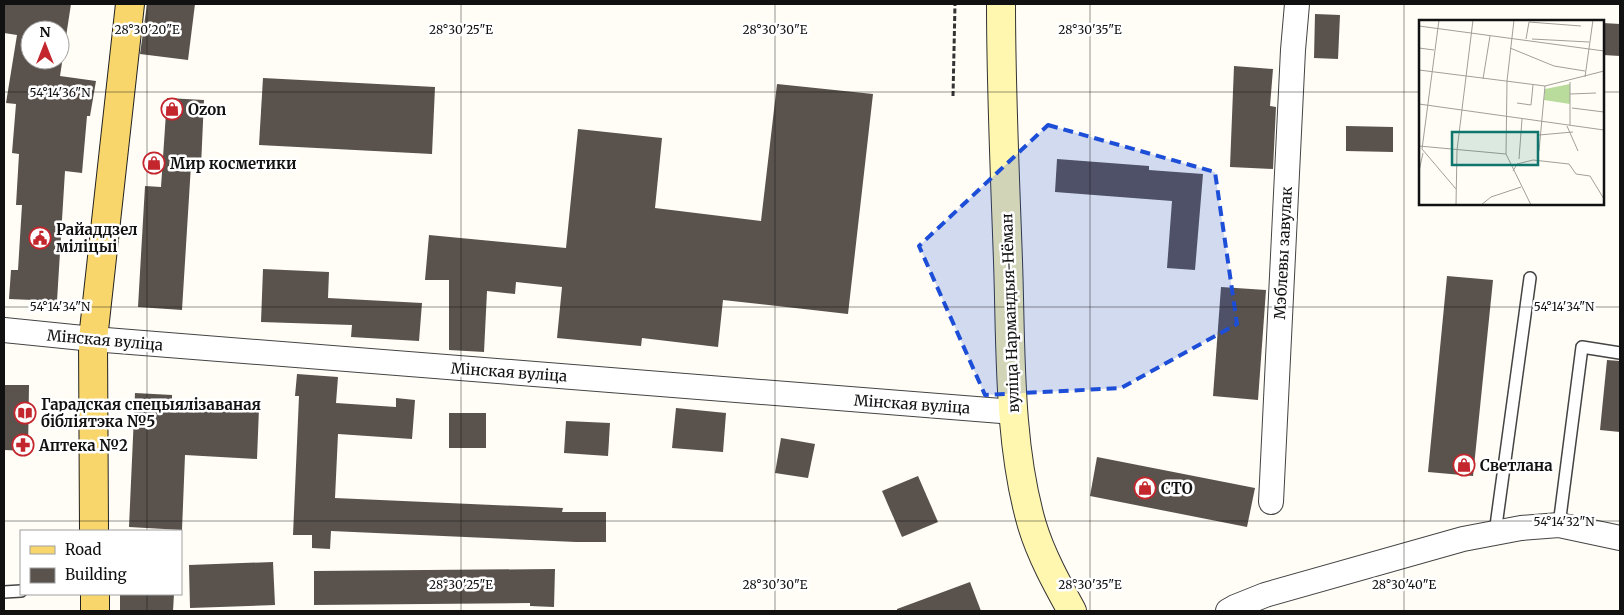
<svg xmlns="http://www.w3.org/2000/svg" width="1624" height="615" font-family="Merriweather,serif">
<rect width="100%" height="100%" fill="#fffdf5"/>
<g fill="#5a524d" fill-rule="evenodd">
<path d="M4,4H71L60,76L96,81L90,116H87L82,173L65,171L57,301L9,299L11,270H18L22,205H16L19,154L12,153L16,104L6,103L17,35L4,33ZM30,30H60V60H30Z"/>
<polygon points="147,4 195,4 188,60 140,54"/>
<polygon points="1315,14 1340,15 1338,59 1314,58"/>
<polygon points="1603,23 1620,24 1620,56 1603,55"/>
<polygon points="1234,66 1273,69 1270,106 1276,107 1273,169 1230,167"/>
<polygon points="263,78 435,87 432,154 259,145"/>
<polygon points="777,84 873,94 848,314 723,300 718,347 642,338 641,346 557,338 562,287 516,282 515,294 487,291 484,352 449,350 449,280 425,280 429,235 566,248 578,129 662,138 655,208 761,221"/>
<polygon points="167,98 204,100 201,166 191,165 182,310 138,307 145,186 161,187"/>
<polygon points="1346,126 1393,127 1393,152 1346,151"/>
<polygon points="1057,159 1149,166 1149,170 1203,174 1195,270 1167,268 1172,201 1055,192"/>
<polygon points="263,269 329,272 328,298 422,303 419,341 351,337 352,325 261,322"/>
<polygon points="1447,276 1493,280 1473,476 1428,472"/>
<polygon points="1221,287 1266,290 1258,400 1213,396"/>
<polygon points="1607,360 1620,361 1620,432 1600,430"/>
<polygon points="297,374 338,377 336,403 396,407 396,398 415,400 412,439 338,434 335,498 563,508 562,512 606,512 606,542 576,542 331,531 330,549 312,548 312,535 293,535 299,396 295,396"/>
<polygon points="4,385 29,385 28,451 4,450"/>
<polygon points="135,393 172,395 172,404 259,408 257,459 185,455 182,530 129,527"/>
<polygon points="676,408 726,413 723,452 672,448"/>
<rect x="449" y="413" width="37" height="35"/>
<polygon points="566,421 610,423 608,456 564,453"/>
<polygon points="781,438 815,444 808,478 775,473"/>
<polygon points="1097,457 1255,488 1247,527 1090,496"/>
<polygon points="918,476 938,522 902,537 882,491"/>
<polygon points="273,562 275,605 190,608 189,565"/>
<polygon points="555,569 554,607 530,606 530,603 314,605 314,571"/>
<polygon points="970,582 981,611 897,611 897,609"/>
<polygon points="120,594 174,594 173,611 120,611"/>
</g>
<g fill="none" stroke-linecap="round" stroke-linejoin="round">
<g stroke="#444" stroke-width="14">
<g id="lane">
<polyline points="1559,525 1582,347 1620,353"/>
<polyline points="1495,533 1530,278"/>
<polyline points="4,592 21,591"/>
</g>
</g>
<g stroke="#444" stroke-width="26">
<g id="street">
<polyline points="4,330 93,339 1014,412"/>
<polyline points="1271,502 1293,50 1297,4"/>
<polyline points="1228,611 1235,607 1265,595 1463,539 1521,528 1559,525 1620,538"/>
</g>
</g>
<g stroke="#333" stroke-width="30">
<path id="secondary" d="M1001,4C1001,90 1005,176 1008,261C1011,347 1008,443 1032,525C1041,555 1057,584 1072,611"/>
</g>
<g stroke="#222" stroke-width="30">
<g id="primary">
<polyline points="94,531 93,339 130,4"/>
<polyline points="95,594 95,611"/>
</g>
</g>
<polyline stroke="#333" stroke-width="3" stroke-dasharray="5 2.5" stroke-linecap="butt" points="953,96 955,4"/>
<use href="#lane" stroke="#fff" stroke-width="11"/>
<use href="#street" stroke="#fff" stroke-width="24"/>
<use href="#secondary" stroke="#fff6b0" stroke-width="28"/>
<use href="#primary" stroke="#f9d66b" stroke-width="28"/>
</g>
<path fill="#1d4ed8" fill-opacity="0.2" stroke="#1d4ed8" stroke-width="4" stroke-dasharray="10 6" stroke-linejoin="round" d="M1048,125L1215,172L1237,324L1121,388L985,395L919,246Z"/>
<path fill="none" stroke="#111" stroke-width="1" stroke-opacity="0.45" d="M147,4V531M461,4V611M775,4V611M1090,4V611M1404,4V611M4,92H1420M1603,92H1620M4,307H1620M4,521H1620M147,594V611"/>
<defs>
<g id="shop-ring" transform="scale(1.125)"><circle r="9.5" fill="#fff" stroke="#c4262e" stroke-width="1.5"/><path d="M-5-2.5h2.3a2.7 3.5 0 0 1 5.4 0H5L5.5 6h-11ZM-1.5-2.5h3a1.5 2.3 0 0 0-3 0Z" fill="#c4262e"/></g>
<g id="civic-ring" transform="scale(1.125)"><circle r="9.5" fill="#fff" stroke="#c4262e" stroke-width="1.5"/><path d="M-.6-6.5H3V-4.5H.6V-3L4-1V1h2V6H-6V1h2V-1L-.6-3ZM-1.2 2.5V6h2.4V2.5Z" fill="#c4262e"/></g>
<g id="library-ring" transform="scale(1.125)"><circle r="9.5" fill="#fff" stroke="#c4262e" stroke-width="1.5"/><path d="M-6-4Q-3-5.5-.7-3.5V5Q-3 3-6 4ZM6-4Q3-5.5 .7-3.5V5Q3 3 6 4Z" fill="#c4262e"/></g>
<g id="pharmacy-ring" transform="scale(1.125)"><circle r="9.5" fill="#fff" stroke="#c4262e" stroke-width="1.5"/><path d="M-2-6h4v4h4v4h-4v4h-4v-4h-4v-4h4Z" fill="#c4262e"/></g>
</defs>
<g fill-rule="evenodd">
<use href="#shop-ring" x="172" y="109"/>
<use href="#shop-ring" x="154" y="163"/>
<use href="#civic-ring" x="40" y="238"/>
<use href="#library-ring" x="25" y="413"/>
<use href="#pharmacy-ring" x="23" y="445"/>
<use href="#shop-ring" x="1464" y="465"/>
<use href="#shop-ring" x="1145" y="488"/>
</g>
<g text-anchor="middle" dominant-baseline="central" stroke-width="5" stroke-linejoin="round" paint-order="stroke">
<g font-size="15" font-weight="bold" fill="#111" stroke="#fff" text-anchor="start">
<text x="188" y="109">Ozon</text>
<text x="170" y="163">Мир косметики</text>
<text x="56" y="229">Райаддзел<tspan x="56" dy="17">міліцыі</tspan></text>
<text x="41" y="404">Гарадская спецыялізаваная<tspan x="41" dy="17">бібліятэка №5</tspan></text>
<text x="39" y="445">Аптека №2</text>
<text x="1480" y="465">Светлана</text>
<text x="1161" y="488">СТО</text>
</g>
<g font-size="15" fill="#111" stroke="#fff">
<text transform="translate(1283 253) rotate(-87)">Мэблевы завулак</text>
<text transform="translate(1010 313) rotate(-92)">вуліца Нармандыя-Нёман</text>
<text transform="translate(105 340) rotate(5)">Мінская вуліца</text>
<text transform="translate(509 372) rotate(4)">Мінская вуліца</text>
<text transform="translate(912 404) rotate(4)">Мінская вуліца</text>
</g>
</g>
<g transform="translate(1419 20)">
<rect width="185" height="185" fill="#fffdf5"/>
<path d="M151,64V84L125,80L126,69Z" fill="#b9dc9c"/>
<path fill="none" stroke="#a09f9a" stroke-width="1" d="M20,0L3,129L37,169M95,0L88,61L87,134L112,185M0,6L185,31M107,19L110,2L162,6M113,19L170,22M0,28L15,30M91,28L135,46L166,51M0,50L126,66L185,51M166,57L174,0M64,59L71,16M151,74L177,73M98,83L112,85L114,65M0,84L185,110M153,88L185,92M151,105V62M148,106L159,131M120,115L154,112M0,126L87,134M120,131L126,66M100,139L103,99M0,151L4,133M94,151L98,144L114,140L150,144L157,154L171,156L185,179M37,185L38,130L54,0M62,185L72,177L102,167"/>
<path fill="#0f766e" fill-opacity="0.15" stroke="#0f766e" stroke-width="2.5" d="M33,112H119V145H33Z"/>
<rect width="185" height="185" fill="none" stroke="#111" stroke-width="2.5"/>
</g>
<g font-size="12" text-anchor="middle" fill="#111" stroke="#fff" stroke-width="5" stroke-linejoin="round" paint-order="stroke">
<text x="147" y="34">28°30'20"E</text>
<text x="461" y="34">28°30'25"E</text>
<text x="775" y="34">28°30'30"E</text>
<text x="1090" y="34">28°30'35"E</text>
<text x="60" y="97">54°14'36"N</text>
<text x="60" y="311">54°14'34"N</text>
<text x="1564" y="311">54°14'34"N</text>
<text x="1564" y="526">54°14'32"N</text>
<text x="461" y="589">28°30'25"E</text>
<text x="775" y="589">28°30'30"E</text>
<text x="1090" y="589">28°30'35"E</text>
<text x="1404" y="589">28°30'40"E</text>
</g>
<rect width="1624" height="615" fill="none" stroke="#111111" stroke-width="10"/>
<rect x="20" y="530" width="162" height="65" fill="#ffffff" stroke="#a0a0a0"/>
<rect x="30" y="546" width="25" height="8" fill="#f9d66b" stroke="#a0a0a0"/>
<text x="65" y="555" font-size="15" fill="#111111">Road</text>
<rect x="30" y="568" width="25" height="15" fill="#5a524d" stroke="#a0a0a0"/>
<text x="65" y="580" font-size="15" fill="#111111">Building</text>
<g transform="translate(45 45)"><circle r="24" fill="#ffffff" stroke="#a0a0a0"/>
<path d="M0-4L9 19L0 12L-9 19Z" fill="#c4262e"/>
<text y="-8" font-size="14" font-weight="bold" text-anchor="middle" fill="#111111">N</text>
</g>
</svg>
